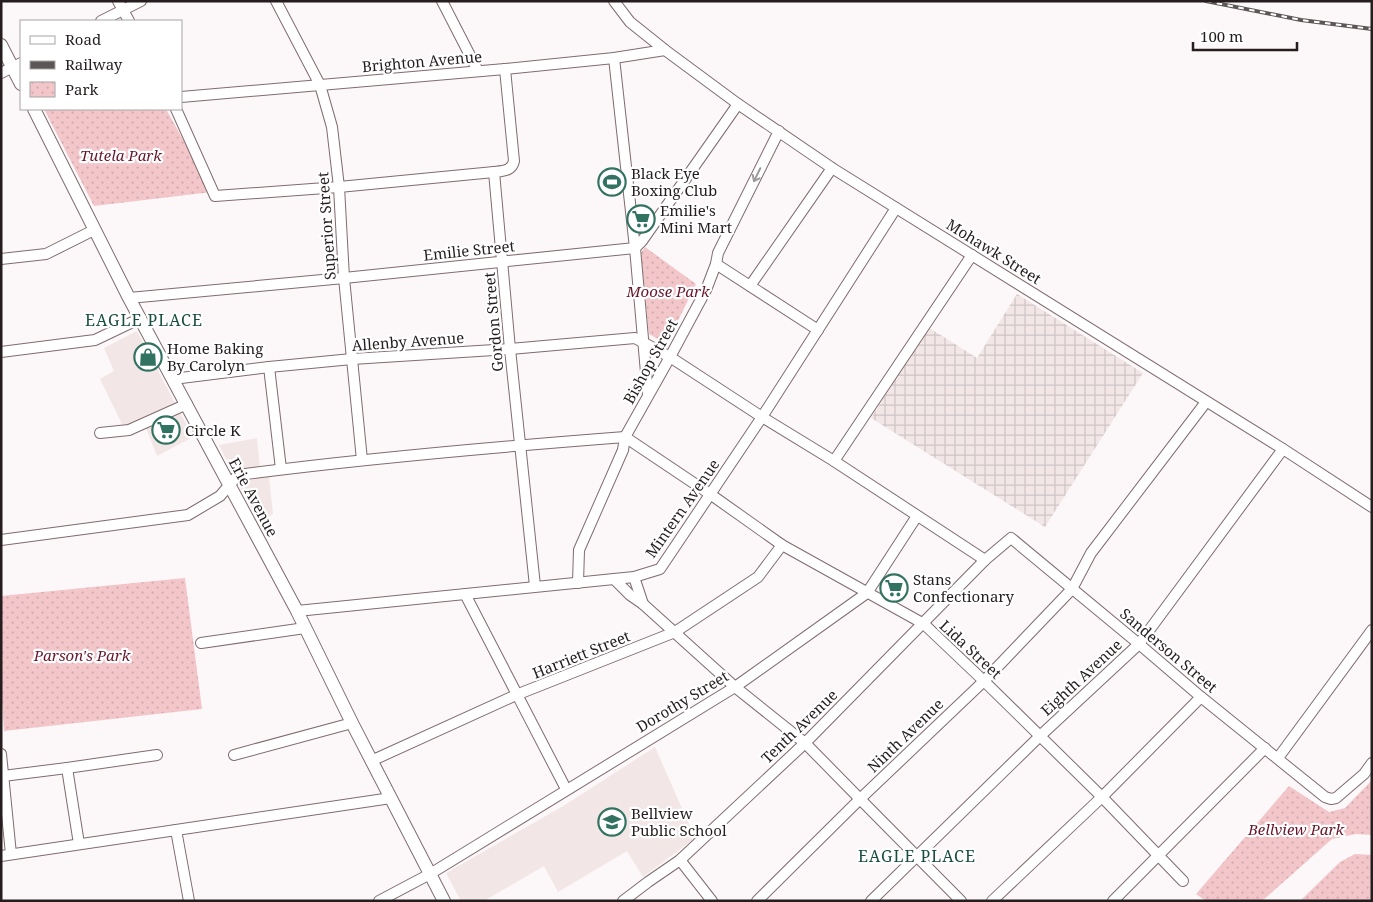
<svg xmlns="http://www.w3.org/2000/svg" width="1373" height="902" font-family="'Noto Serif',serif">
<defs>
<pattern id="industrial-grid" width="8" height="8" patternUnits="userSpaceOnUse" patternTransform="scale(1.25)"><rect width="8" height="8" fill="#f2e6e7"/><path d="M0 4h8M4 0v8" fill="none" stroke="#cfc5c6"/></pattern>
<pattern id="park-dots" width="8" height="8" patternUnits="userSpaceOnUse" patternTransform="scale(1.25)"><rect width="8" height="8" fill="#f3c6ca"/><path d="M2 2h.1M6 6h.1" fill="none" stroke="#d0aaad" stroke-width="1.8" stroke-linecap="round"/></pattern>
</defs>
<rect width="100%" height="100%" fill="#fcf7f8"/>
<g fill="#f2e6e7">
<polygon points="137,331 193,437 157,456 144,423 124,428 100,379 114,371 104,348"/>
<polygon points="257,438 260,468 268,468 273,514 259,523 219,445"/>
<polygon points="655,747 695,838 643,877 627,851 558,892 544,866 484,901 461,901 446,873 565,805"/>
</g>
<polygon fill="url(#industrial-grid)" points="1017,294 1143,373 1045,527 871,418 928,327 977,358"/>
<g fill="url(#park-dots)">
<polygon points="44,109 166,109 212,192 94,206"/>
<polygon points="645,247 696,284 668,341 665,343 649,334 641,253"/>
<polygon points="185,578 202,709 4,731 1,685 1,596"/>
<polygon points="1372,780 1372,835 1356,834 1332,839 1262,901 1206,901 1196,894 1289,786 1329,812 1345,808"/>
<polygon points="1355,854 1372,855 1372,901 1300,901 1340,862"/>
</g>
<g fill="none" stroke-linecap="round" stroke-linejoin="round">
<g stroke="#7f6c6e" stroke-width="12">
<g id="minor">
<polyline points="118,1 129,21"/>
<polyline points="276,1 320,85 332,127 339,187 344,278 362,460"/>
<polyline points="442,1 478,71"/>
<polyline points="614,1 630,22 665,50 738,104 832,168 1283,449 1372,507"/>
<polyline points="101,21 141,1"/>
<polyline points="614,58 635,248 648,395"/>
<polyline points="1,73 21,63"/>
<polyline points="181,97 505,69 614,58 665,50"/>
<path d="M176,109L215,196L339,187L494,172C503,171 512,171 514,161L505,69"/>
<polyline points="494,172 510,349 535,586"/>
<polyline points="1,259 46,254 94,230"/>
<polyline points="716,264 818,330"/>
<polyline points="750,286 832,168"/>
<polyline points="129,298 344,278 635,248 642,241 738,104"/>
<polyline points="1,352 95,340 141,318"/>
<polyline points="269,367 281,469"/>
<polyline points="173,379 269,367 352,359 510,349 635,338 670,357 762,417 834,461 985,560"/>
<polyline points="100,433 129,430 187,404"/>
<polyline points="625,437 710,494 782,545 924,624 984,681 1102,797 1183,881"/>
<polyline points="834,461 972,255"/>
<path d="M1,540L188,515L220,496L238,475C366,458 495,447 625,437"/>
<polyline points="634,577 643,604"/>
<polyline points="614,579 630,595 643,604 735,687 805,743 860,799 961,901"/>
<polyline points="578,583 579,550 623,450 625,437 670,357 706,290 716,264 718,253 779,131"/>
<polyline points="465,594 566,789"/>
<polyline points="297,611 614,579 634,577 660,569 762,417 896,208"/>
<polyline points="201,643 305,628"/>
<polyline points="1,754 11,854"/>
<polyline points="234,755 352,723"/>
<polyline points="1278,758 1372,630"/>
<polyline points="371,761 516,695 675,632 758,577 782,545"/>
<polyline points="67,768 79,844"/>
<polyline points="3,776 67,768 157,755"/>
<polyline points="176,830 189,901"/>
<polyline points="1,856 391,798"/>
<polyline points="680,860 712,901"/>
<polyline points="379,901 430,874 735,687 867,593 917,516"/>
<polyline points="623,901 648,882 680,860 805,743 985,560 1011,538 1139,644 1201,697 1325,797 1331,799 1336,798 1364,774 1372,763"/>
<polyline points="757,901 860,799 984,681 1072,589 1091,553 1206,402"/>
<polyline points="871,901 1040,736 1139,644 1283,449"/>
<polyline points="992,901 1102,797 1201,697"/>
<polyline points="1113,901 1265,748"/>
</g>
</g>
<g stroke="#7f6c6e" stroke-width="14">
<g id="major">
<polyline points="1,45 21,84"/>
<polyline points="34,109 129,298 297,611 352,723 444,901"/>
</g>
</g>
<use href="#minor" stroke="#fff" stroke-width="10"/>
<use href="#major" stroke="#fff" stroke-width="12"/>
<g stroke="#5d5657" stroke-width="4">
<polyline id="rail" points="1206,1 1301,20 1372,29"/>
</g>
<use href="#rail" stroke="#fff" stroke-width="2" stroke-dasharray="5.5" stroke-linecap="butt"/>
</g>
<defs><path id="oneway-shaft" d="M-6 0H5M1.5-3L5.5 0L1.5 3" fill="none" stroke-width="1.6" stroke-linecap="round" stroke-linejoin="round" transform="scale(1.25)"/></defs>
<use stroke="#9d999a" href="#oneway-shaft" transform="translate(757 175) rotate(116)"/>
<defs>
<g id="stadium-ring" transform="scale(1.4375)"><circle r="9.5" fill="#fff" stroke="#327260" stroke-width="1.5"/><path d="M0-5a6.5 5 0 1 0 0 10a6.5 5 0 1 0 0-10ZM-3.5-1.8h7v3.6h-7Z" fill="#327260"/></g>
<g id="supermarket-ring" transform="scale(1.4375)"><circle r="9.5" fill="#fff" stroke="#327260" stroke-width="1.5"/><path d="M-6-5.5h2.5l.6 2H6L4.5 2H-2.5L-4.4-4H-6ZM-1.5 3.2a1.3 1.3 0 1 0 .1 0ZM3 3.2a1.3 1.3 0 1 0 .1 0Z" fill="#327260"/></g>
<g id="shop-ring" transform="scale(1.4375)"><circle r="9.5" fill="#fff" stroke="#327260" stroke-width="1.5"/><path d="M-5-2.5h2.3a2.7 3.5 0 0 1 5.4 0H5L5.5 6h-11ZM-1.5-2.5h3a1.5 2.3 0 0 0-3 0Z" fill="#327260"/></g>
<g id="school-ring" transform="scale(1.4375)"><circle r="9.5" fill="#fff" stroke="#327260" stroke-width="1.5"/><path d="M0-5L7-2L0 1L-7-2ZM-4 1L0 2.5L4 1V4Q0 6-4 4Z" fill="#327260"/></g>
</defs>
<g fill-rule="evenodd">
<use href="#stadium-ring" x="612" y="182"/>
<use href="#supermarket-ring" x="641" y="219"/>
<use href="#shop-ring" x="148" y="357"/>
<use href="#supermarket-ring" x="166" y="430"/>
<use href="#supermarket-ring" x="894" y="588"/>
<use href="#school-ring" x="612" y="822"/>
</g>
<g text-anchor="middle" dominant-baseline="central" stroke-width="4.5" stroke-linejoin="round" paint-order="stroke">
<g font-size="15" fill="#251d1e" stroke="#fff">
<text transform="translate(422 61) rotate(-5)">Brighton Avenue</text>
<text transform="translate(326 226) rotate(-94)">Superior Street</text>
<text transform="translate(469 250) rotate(-6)">Emilie Street</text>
<text transform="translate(994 251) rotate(32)">Mohawk Street</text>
<text transform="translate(493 322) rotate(-95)">Gordon Street</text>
<text transform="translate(408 341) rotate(-4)">Allenby Avenue</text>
<text transform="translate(650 361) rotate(-61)">Bishop Street</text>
<text transform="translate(254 497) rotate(62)">Erie Avenue</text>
<text transform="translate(682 508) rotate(-55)">Mintern Avenue</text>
<text transform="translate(971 649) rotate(43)">Lida Street</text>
<text transform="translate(1169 650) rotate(40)">Sanderson Street</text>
<text transform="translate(581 654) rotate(-22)">Harriett Street</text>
<text transform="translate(1081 677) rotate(-43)">Eighth Avenue</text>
<text transform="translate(682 701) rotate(-31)">Dorothy Street</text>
<text transform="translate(799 726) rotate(-44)">Tenth Avenue</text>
<text transform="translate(905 735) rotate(-44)">Ninth Avenue</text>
</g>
<g font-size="15" font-style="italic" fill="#69162a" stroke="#fff">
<text x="121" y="155">Tutela Park</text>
<text x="668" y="291">Moose Park</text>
<text x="82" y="655">Parson's Park</text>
<text x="1296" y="829">Bellview Park</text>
</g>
<g font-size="15" fill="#251d1e" stroke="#fff" text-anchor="start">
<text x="631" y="173">Black Eye<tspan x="631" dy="17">Boxing Club</tspan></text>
<text x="660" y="210">Emilie's<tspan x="660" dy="17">Mini Mart</tspan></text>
<text x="167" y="348">Home Baking<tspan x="167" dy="17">By Carolyn</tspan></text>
<text x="185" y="430">Circle K</text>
<text x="913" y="579">Stans<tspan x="913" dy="17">Confectionary</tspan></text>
<text x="631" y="813">Bellview<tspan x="631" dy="17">Public School</tspan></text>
</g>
<g font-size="16" letter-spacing="1" fill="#194d3f" stroke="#fff">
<text x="144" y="320">EAGLE PLACE</text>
<text x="917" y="856">EAGLE PLACE</text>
</g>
</g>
<rect width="1373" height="902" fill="none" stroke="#251d1e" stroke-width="5"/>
<rect x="20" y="20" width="162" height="90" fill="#ffffff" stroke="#a8a5a5"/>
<rect x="30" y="36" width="25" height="8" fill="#ffffff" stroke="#a8a5a5"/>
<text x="65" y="45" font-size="15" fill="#251d1e">Road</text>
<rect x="30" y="61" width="25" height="8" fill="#5d5657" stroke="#a8a5a5"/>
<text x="65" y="70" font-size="15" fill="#251d1e">Railway</text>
<rect x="30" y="82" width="25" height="15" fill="url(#park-dots)" stroke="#a8a5a5"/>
<text x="65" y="95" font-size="15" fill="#251d1e">Park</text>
<path d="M1193 42v8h104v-8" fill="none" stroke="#251d1e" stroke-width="2.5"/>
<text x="1200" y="42" font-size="15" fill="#251d1e" stroke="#ffffff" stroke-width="4" paint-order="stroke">100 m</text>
</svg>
